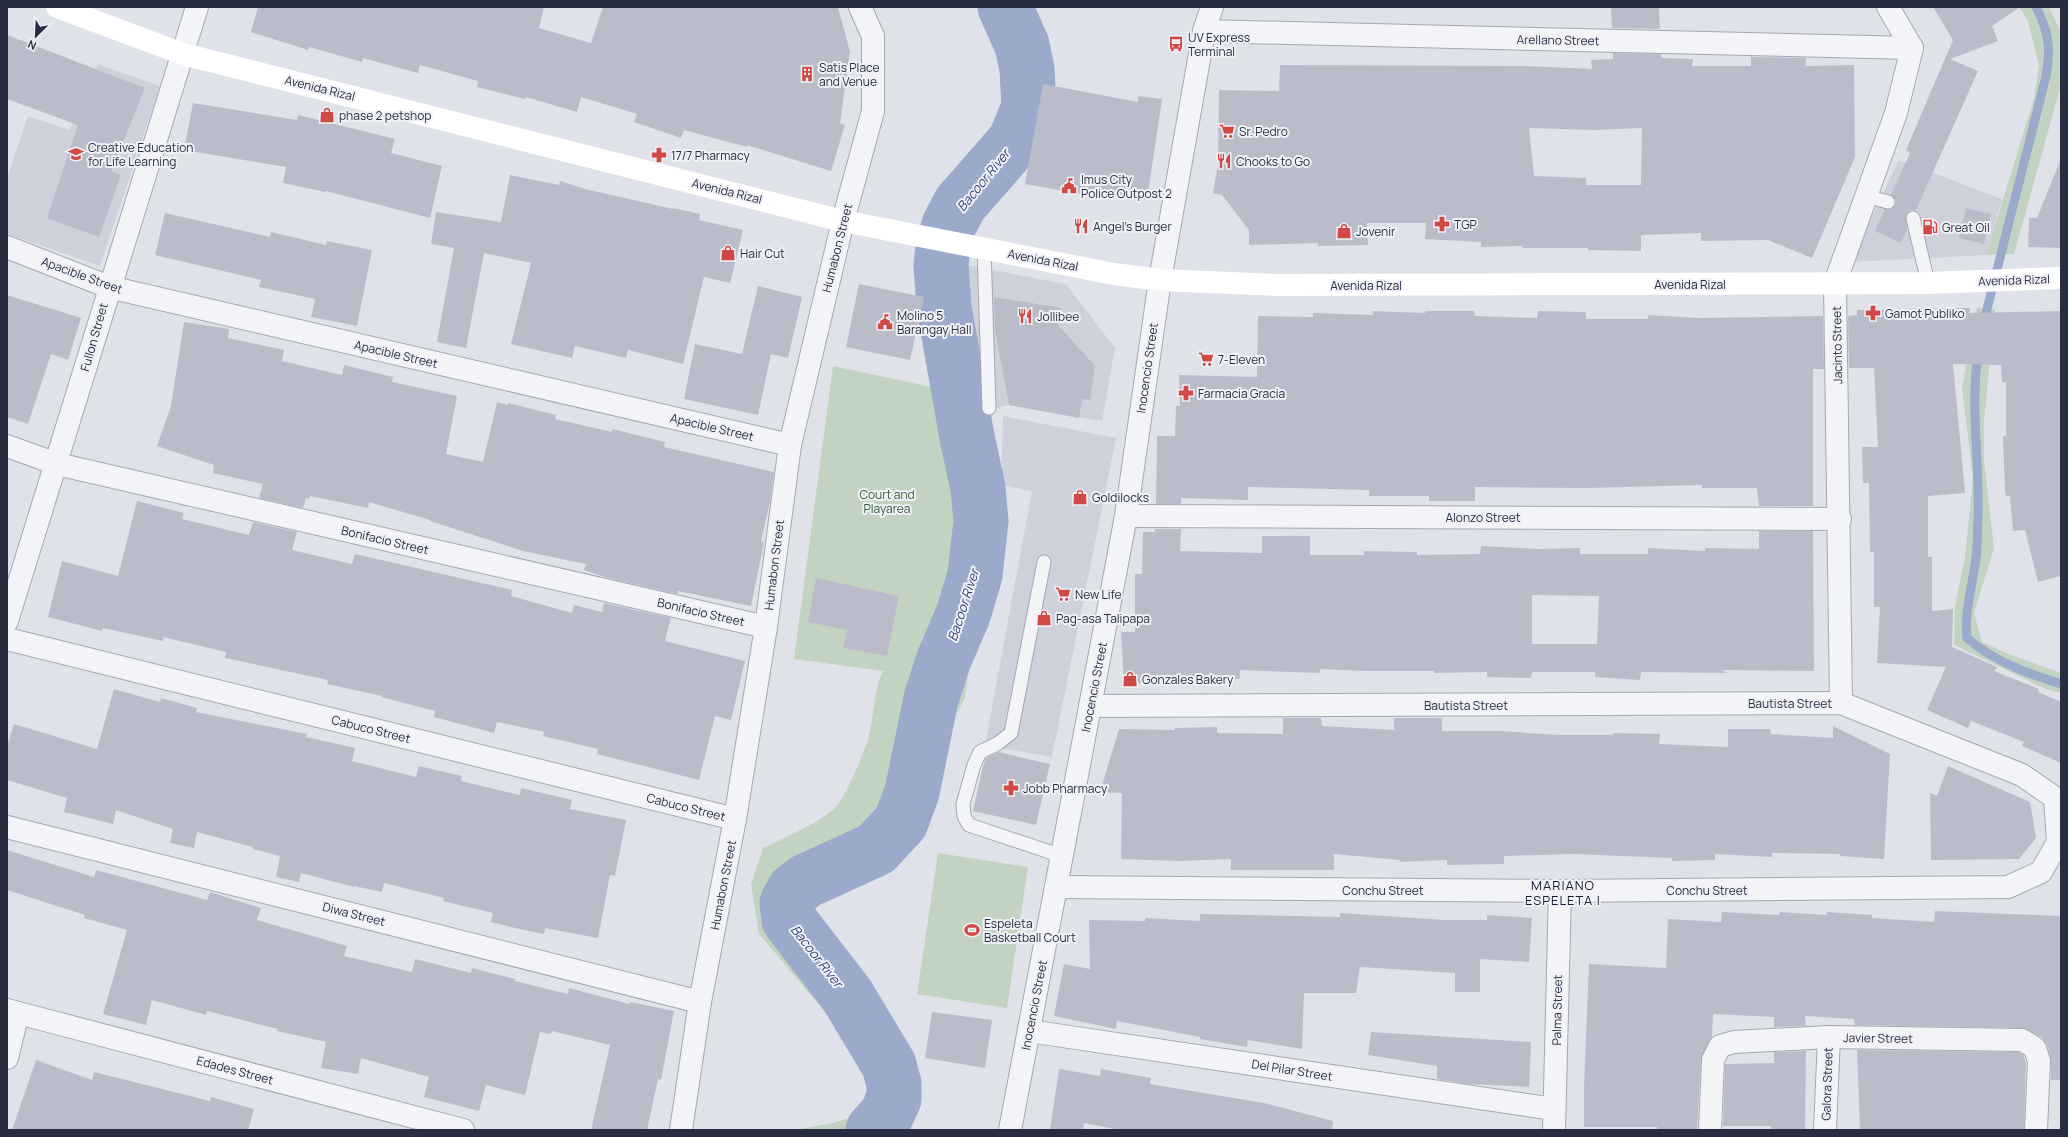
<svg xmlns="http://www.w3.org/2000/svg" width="2068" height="1137" font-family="Manrope,sans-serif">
<rect width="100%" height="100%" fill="#e0e2e9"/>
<g fill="#ced1db">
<polygon points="98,64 160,86 100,266 7,234 7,178 28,116 70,130"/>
<polygon points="1899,160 2002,199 1986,255 1850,262"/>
<polygon points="951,262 1066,284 1115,348 1102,421 1009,405 976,413"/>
<polygon points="1003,416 1116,438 1052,757 985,745 1032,491 1001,485"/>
</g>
<g fill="#c2d3c1">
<polygon points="2019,7 2049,7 2061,32 2061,85 2014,254 1986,255 2034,98 2039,65 2028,21"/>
<path d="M927,259L951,262L976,413L992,484L998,524L992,571L976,617L965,698L947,731L925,836L907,851L831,879L811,890L807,920L837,960L910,1068L917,1088L916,1114L900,1130H794L833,1123L860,1115L868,1083L841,1031L759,934L751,884L763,848C787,836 814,826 835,808C844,801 864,752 868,740C874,717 873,693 883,671L794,659L833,366L941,389L954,468L953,448L928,304Z"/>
<polygon points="1977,308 1995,309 1984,421 1984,459 1994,548 1974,613 1982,642 2011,655 2061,673 2061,693 2046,689 1954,645 1955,606 1965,557 1973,478 1962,388"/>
<polygon points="938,853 1028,867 1007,1008 917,994"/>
</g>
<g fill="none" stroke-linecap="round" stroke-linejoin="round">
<g stroke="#9ba9ca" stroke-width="9">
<path d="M1983,325L2046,76C2051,48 2049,32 2036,7"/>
<path d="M1978,353C1970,408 1980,463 1978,518C1977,531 1978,544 1976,557C1973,585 1964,610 1967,638C1993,661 2029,674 2061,684"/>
</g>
<polyline stroke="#9ba9ca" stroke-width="55" points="873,1130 887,1114 894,1099 894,1084 889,1065 847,995 789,920 787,903 794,890 806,881 876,849 901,822 912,792 931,699 944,659 963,615 975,575 981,521 978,488 967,437 944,307 941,266 943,246 949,225 960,204 1015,141 1029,107 1027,69 1022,45 1005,7"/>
</g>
<g fill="#babdc9" fill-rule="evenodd">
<polygon points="258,7 544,7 539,28 591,43 603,7 838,7 850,52 840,123 845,125 831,171 747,145 747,147 684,130 681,138 634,122 637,114 581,97 577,112 526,97 525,99 477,87 478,81 420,65 418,73 363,58 362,62 309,47 308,50 251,32"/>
<polygon points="1611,7 1659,7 1660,29 1612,28"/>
<polygon points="1933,7 2020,7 1992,26 1998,41 1950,59 1978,71 1916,210 1911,210 1906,215 1907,229 1901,243 1875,231 1885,209 1890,210 1896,204 1896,200 1891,195 1910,153 1906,150 1953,40"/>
<polygon points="7,35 145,88 111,171 121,175 99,237 47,218 78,125 7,99"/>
<path d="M1613,53L1661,54V58L1693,59L1692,66H1751V57L1806,58V66L1854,65L1855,157L1812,258L1768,240L1701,241V233L1641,235V251L1588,250V248H1522V246L1481,247V242L1425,239L1426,223H1367L1368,245L1318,246V243L1249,245V230L1222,195L1213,193L1218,164L1219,90L1279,91L1280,65L1523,66L1592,69L1591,60L1613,59ZM1529,128L1594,130L1642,128L1641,185H1586V178L1534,176Z"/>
<polygon points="1043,84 1138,102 1138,96 1162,99 1147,200 1082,190 1081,194 1025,184"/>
<polygon points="193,103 297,120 298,115 395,139 391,153 442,166 430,218 326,191 325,192 283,183 286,167 184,150"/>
<polygon points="2060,161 2061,248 2028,247 2029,218 2037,218"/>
<polygon points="510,175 559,185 560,181 585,189 673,209 673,208 700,214 699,220 743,230 730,283 704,277 683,364 628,350 626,358 575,346 572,358 511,344 531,263 484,253 466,348 437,342 454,248 431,244 436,212 501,222"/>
<polygon points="1966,208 1991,214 1984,244 1959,238"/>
<polygon points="165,213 270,237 271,232 326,245 327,241 372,250 357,326 311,317 315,299 259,287 261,280 155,255"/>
<polygon points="859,284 924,297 910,360 846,347"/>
<polygon points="758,286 802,297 788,358 771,354 758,415 684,399 695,344 742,354"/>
<polygon points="7,295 81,318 68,360 51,354 28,424 7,417"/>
<polygon points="994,297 1061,308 1058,325 1095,366 1090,400 1082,399 1079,418 1009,405 995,330"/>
<polygon points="1970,308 1969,313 2061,311 2061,576 2038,582 2025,530 2013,531 2010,496 2006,496 2005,491 2003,436 2006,436 2006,382 2002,382 2001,365 1953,364 1965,493 1928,496 1928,557 1932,557 1932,611 1953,609 1952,647 1997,667 1994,671 2039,689 2038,692 2061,702 2061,763 2022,746 2024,742 1971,721 1968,728 1927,710 1946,667 1877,663 1880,607 1874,607 1874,552 1870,552 1869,483 1863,483 1862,447 1878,447 1874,368 1849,368 1848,316 1857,315 1857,310"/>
<polygon points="1373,311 1425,313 1425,311 1474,311 1475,316 1537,318 1538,311 1586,312 1586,319 1648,319 1648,315 1699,318 1823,316 1824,369 1813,369 1813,506 1759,506 1757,488 1702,488 1702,485 1586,488 1475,487 1475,501 1429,501 1429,496 1369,496 1369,490 1248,487 1248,500 1181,498 1181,504 1156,504 1157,436 1175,436 1176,406 1180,406 1179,375 1257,377 1258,316 1313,317 1313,313 1373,315"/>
<polygon points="184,322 229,329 228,338 284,350 282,361 342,375 344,365 393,377 392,382 457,396 446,454 483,462 497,402 508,405 508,403 556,415 555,419 612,432 612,429 665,442 664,447 774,472 770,502 761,541 764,542 751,606 678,591 678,594 608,578 584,570 586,564 523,551 430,521 430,520 369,502 368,508 310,496 309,499 306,498 303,508 259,498 263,484 213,473 214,465 157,446 171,406"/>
<polygon points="137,501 184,513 182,519 249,535 253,522 297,532 292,550 352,564 355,554 512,590 511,596 572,613 574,605 602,612 604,603 671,618 665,641 745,661 731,720 715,716 699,780 597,754 598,749 543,736 544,732 497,722 494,733 434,717 435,711 381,697 382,696 327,684 328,680 225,658 226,652 163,637 163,641 103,628 102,631 48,617 62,561 118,576"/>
<path d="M1155,529H1181L1180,551L1262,553V536H1310V555H1364V551L1417,552V555L1480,554L1481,546L1539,549L1580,548V554H1648V548L1705,551V548L1759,549V531H1813L1814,671L1721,670L1728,673L1641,672L1640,680L1595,677V672H1532L1531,678L1487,677V672L1434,673V671H1364L1320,669V673L1240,670V679H1216L1124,684L1121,632H1135V574H1142L1143,532H1155ZM1532,595L1599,596L1597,644H1532Z"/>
<polygon points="816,578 899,596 887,656 843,648 847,630 808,622"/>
<polygon points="114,689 160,702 161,698 197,708 196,712 307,734 306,737 355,748 352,761 416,777 419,766 462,776 461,781 520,795 521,788 572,800 570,809 626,820 615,876 610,875 598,938 545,928 544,934 515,928 491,922 493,913 443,901 444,898 384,883 382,892 354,886 354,887 301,873 299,882 276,877 280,856 253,849 253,847 197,832 194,848 170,843 173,829 116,810 113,824 64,812 67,798 7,780 7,746 14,724 97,749"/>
<polygon points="1283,718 1321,718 1322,726 1394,730 1394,718 1442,718 1442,731 1500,731 1559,735 1613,735 1613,733 1660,734 1659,744 1728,747 1728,729 1770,729 1771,734 1833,738 1833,726 1890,754 1884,859 1840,856 1840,854 1772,853 1772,857 1715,854 1715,860 1672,861 1672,858 1573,854 1504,856 1504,864 1447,865 1447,860 1400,862 1400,860 1334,854 1334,870 1231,870 1231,859 1178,861 1121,859 1122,793 1100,792 1119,729 1175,730 1175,728 1217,727 1217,733 1283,734"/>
<polygon points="998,752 1050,764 1036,825 973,811 983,766 986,758"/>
<polygon points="1948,766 2030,802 2036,838 2019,859 1931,860 1930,793 1937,796"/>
<polygon points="7,850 94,877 96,870 207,900 210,892 261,908 257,920 347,946 344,956 412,972 415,959 471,973 472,968 515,979 515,981 568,994 569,988 629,1004 630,1002 674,1011 661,1080 658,1079 647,1130 591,1130 610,1045 552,1031 551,1034 540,1032 525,1095 486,1085 479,1111 424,1097 429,1077 361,1058 358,1074 321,1068 326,1042 277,1031 278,1029 207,1011 206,1015 152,1000 146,1025 103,1014 127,930 84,918 85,915 7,890"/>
<polygon points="1935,911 2061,916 2061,1080 2051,1080 2051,1061 2047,1044 2042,1037 2023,1028 1855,1025 1854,1019 1805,1016 1806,1026 1774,1027 1774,1017 1713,1014 1712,1037 1701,1059 1697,1130 1657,1130 1657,1127 1584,1127 1584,1087 1589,964 1666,968 1668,919 1721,922 1722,912 1779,915 1780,912 1826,915 1827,912 1872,915 1872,918 1934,922"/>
<polygon points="1340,913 1444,920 1487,920 1487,915 1532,918 1529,962 1480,959 1480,992 1455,992 1455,973 1360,967 1356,993 1304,993 1302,1049 1248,1040 1247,1047 1200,1039 1200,1037 1117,1021 1116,1029 1054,1016 1064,964 1090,969 1089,920 1145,921 1145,918 1200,921 1200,914 1340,917"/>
<polygon points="932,1012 992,1020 985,1068 925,1058"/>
<polygon points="1371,1032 1531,1042 1529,1087 1469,1084 1437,1079 1437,1066 1368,1055"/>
<polygon points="1857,1050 2018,1052 2024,1056 2026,1063 2024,1130 1860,1130"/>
<polygon points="1806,1051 1805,1130 1771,1130 1771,1126 1723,1126 1725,1064 1774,1063 1774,1052"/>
<polygon points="36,1060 92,1080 94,1072 210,1101 211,1097 254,1109 248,1130 12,1130"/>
<polygon points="1059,1069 1100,1076 1101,1069 1151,1078 1150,1084 1264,1103 1333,1121 1332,1130 1120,1130 1084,1123 1083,1130 1050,1130"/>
</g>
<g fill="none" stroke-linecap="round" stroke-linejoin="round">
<g stroke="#a5a8b3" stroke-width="15">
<g id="service">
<polyline points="1866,196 1888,202"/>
<polyline points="1913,218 1928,283"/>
<polyline points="984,249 989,408"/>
<polyline points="1044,562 1011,733 997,744 980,752 974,765 963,804 964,816 969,825 1062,856"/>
</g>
</g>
<g stroke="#a5a8b3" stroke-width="24">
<g id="minor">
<polyline points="1204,31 1912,48"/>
<polyline points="843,221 873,111 873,36 860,7"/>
<polyline points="7,247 109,287 790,445"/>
<polyline points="7,446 57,464 766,627"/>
<polyline points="1126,516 1840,519"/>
<polyline points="7,621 197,7"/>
<polyline points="7,639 735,819"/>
<polyline points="1841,703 1835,283 1896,113 1912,48 1888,7"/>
<polyline points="7,827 700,1002"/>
<polyline points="1056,887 1560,891 2008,887 2041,872 2058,842 2055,798 2022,775 1841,703 1090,706"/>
<polyline points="7,1010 463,1130"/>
<polyline points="1029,1031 1554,1109"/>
<polyline points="7,1058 18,1013"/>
<polyline points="1010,1130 1126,516 1160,280 1204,31 1212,7"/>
<polyline points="1554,1130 1560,891"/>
<polyline points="1710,1130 1713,1060 1720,1046 1734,1042 1829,1037 2022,1040 2035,1048 2039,1061 2036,1130"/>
<polyline points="1825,1130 1829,1037"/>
</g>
</g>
<g stroke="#a5a8b3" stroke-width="24">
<polyline id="tertiary" points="681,1130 700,1002 735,819 766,627 790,445 843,221"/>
</g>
<use href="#service" stroke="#f3f4f8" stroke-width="13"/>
<use href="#minor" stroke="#f3f4f8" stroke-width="22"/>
<use href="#tertiary" stroke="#f3f4f8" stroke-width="22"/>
<polyline stroke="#fff" stroke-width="22" points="57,7 183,54 843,221 1114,274 1160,280 1276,285 1928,283 2061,278"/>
</g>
<defs>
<g id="bus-bare" transform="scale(1.2)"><path d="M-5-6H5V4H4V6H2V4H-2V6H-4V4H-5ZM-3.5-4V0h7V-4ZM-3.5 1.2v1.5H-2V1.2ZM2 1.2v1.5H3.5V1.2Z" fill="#d04944" stroke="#f0f1f7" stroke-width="2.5" paint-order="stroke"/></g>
<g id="building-bare" transform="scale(1.2)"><path d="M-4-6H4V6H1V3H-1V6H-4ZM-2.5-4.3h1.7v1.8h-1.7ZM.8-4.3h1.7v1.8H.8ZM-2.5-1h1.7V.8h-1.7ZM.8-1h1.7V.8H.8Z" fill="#d04944" stroke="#f0f1f7" stroke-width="2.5" paint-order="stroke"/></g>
<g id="shop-bare" transform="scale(1.2)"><path d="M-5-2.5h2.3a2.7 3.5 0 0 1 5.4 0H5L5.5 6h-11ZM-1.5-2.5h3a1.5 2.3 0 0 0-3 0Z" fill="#d04944" stroke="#f0f1f7" stroke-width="2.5" paint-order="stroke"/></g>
<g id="supermarket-bare" transform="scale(1.2)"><path d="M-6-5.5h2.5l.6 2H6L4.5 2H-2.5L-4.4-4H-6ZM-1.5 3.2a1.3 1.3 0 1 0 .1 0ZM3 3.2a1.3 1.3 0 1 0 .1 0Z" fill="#d04944" stroke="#f0f1f7" stroke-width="2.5" paint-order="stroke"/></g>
<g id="school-bare" transform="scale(1.2)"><path d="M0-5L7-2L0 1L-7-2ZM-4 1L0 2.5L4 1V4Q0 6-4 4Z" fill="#d04944" stroke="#f0f1f7" stroke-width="2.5" paint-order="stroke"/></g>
<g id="pharmacy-bare" transform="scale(1.2)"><path d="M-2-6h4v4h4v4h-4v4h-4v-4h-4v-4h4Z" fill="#d04944" stroke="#f0f1f7" stroke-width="2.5" paint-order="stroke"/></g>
<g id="restaurant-bare" transform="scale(1.2)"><path d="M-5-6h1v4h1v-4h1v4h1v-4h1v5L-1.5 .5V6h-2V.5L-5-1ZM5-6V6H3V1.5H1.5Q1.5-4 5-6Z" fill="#d04944" stroke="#f0f1f7" stroke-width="2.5" paint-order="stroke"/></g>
<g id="civic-bare" transform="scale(1.2)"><path d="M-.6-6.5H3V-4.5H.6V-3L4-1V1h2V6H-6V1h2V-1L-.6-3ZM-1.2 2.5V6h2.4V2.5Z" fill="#d04944" stroke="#f0f1f7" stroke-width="2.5" paint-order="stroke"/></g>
<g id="fuel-bare" transform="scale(1.2)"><path d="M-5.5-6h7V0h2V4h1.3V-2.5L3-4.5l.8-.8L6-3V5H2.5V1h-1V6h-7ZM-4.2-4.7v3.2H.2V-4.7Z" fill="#d04944" stroke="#f0f1f7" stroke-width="2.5" paint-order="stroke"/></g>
<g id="stadium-bare" transform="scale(1.2)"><path d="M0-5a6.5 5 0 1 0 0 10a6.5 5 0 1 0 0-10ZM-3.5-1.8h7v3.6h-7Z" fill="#d04944" stroke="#f0f1f7" stroke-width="2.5" paint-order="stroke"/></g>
</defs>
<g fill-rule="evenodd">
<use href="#bus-bare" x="1176" y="44"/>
<use href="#building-bare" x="807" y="74"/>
<use href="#shop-bare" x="327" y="115"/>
<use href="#supermarket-bare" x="1227" y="131"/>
<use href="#school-bare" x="76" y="154"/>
<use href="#pharmacy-bare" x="659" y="155"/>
<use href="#restaurant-bare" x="1224" y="161"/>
<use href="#civic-bare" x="1069" y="186"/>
<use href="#pharmacy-bare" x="1442" y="224"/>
<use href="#restaurant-bare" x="1081" y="226"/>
<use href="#fuel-bare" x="1930" y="227"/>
<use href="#shop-bare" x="1344" y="231"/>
<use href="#shop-bare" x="728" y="253"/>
<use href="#pharmacy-bare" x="1873" y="313"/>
<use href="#restaurant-bare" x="1025" y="316"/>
<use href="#civic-bare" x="885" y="322"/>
<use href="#supermarket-bare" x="1206" y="359"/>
<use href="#pharmacy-bare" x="1186" y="393"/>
<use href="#shop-bare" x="1080" y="497"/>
<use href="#supermarket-bare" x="1063" y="594"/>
<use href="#shop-bare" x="1044" y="618"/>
<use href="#shop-bare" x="1130" y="679"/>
<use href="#pharmacy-bare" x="1011" y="788"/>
<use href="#stadium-bare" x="972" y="930"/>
</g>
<g text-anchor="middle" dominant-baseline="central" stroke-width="4" stroke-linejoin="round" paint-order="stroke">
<g font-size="12" fill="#292d41" stroke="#f0f1f7" text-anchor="start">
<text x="1188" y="37">UV Express<tspan x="1188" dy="14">Terminal</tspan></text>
<text x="819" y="67">Satis Place<tspan x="819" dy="14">and Venue</tspan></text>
<text x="339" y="115">phase 2 petshop</text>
<text x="1239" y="131">Sr. Pedro</text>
<text x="88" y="147">Creative Education<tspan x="88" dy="14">for Life Learning</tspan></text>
<text x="671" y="155">17/7 Pharmacy</text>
<text x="1236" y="161">Chooks to Go</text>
<text x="1081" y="179">Imus City<tspan x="1081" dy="14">Police Outpost 2</tspan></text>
<text x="1454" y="224">TGP</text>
<text x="1093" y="226">Angel's Burger</text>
<text x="1942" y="227">Great Oil</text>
<text x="1356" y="231">Jovenir</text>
<text x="740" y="253">Hair Cut</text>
<text x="1885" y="313">Gamot Publiko</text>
<text x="897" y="315">Molino 5<tspan x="897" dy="14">Barangay Hall</tspan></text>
<text x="1037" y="316">Jollibee</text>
<text x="1218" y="359">7-Eleven</text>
<text x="1198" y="393">Farmacia Gracia</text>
<text x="1092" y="497">Goldilocks</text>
<text x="1075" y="594">New Life</text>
<text x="1056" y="618">Pag-asa Talipapa</text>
<text x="1142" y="679">Gonzales Bakery</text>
<text x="1023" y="788">Jobb Pharmacy</text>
<text x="984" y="923">Espeleta<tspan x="984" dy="14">Basketball Court</tspan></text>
</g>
<g font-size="12" fill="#292d41" stroke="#f0f1f7">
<text transform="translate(1558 40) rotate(1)">Arellano Street</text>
<text transform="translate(320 88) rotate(14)">Avenida Rizal</text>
<text transform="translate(727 191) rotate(14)">Avenida Rizal</text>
<text transform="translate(837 248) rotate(-76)">Humabon Street</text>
<text transform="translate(1043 260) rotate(11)">Avenida Rizal</text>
<text transform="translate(82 275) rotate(20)">Apacible Street</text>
<text transform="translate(2014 280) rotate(-2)">Avenida Rizal</text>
<text x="1690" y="284">Avenida Rizal</text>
<text x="1366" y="285">Avenida Rizal</text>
<text transform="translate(94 337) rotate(-74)">Fullon Street</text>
<text transform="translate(1837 345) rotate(-91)">Jacinto Street</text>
<text transform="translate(396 354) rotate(13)">Apacible Street</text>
<text transform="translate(1147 368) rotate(-82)">Inocencio Street</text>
<text transform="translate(712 427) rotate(13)">Apacible Street</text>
<text x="1483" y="517">Alonzo Street</text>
<text transform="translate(385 540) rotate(13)">Bonifacio Street</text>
<text transform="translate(774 565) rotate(-83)">Humabon Street</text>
<text transform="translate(701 612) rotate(13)">Bonifacio Street</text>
<text transform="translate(1094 687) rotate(-79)">Inocencio Street</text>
<text x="1790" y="703">Bautista Street</text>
<text x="1466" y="705">Bautista Street</text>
<text transform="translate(371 729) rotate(14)">Cabuco Street</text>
<text transform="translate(686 807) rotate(14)">Cabuco Street</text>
<text transform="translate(723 885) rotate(-79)">Humabon Street</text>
<text x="1383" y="890">Conchu Street</text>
<text x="1707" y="890">Conchu Street</text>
<text transform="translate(354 914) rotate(14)">Diwa Street</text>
<text transform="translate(1034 1005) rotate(-79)">Inocencio Street</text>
<text transform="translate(1557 1010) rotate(-89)">Palma Street</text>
<text transform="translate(1878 1038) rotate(1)">Javier Street</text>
<text transform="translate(235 1070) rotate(15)">Edades Street</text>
<text transform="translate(1292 1070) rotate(9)">Del Pilar Street</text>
<text transform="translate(1827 1084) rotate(-88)">Galora Street</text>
</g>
<g font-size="12" fill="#365d36" stroke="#f0f1f7">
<text x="887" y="494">Court and<tspan x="887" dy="14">Playarea</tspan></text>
</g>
<g font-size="13" font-style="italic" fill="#324475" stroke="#f0f1f7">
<text transform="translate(983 180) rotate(-51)">Bacoor River</text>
<text transform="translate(963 605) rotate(-72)">Bacoor River</text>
<text transform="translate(817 956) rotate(52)">Bacoor River</text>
</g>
<g font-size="13" letter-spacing="1" fill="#1b1e32" stroke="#f0f1f7">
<text x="1563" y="885">MARIANO<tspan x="1563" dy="15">ESPELETA I</tspan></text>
</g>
</g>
<rect width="2068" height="1137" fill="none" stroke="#292d41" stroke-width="16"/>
<g transform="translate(36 36) rotate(204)" stroke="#f0f1f7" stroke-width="3" paint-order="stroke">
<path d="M0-3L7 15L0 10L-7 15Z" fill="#292d41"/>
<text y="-6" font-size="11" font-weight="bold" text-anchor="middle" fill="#292d41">N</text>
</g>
</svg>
